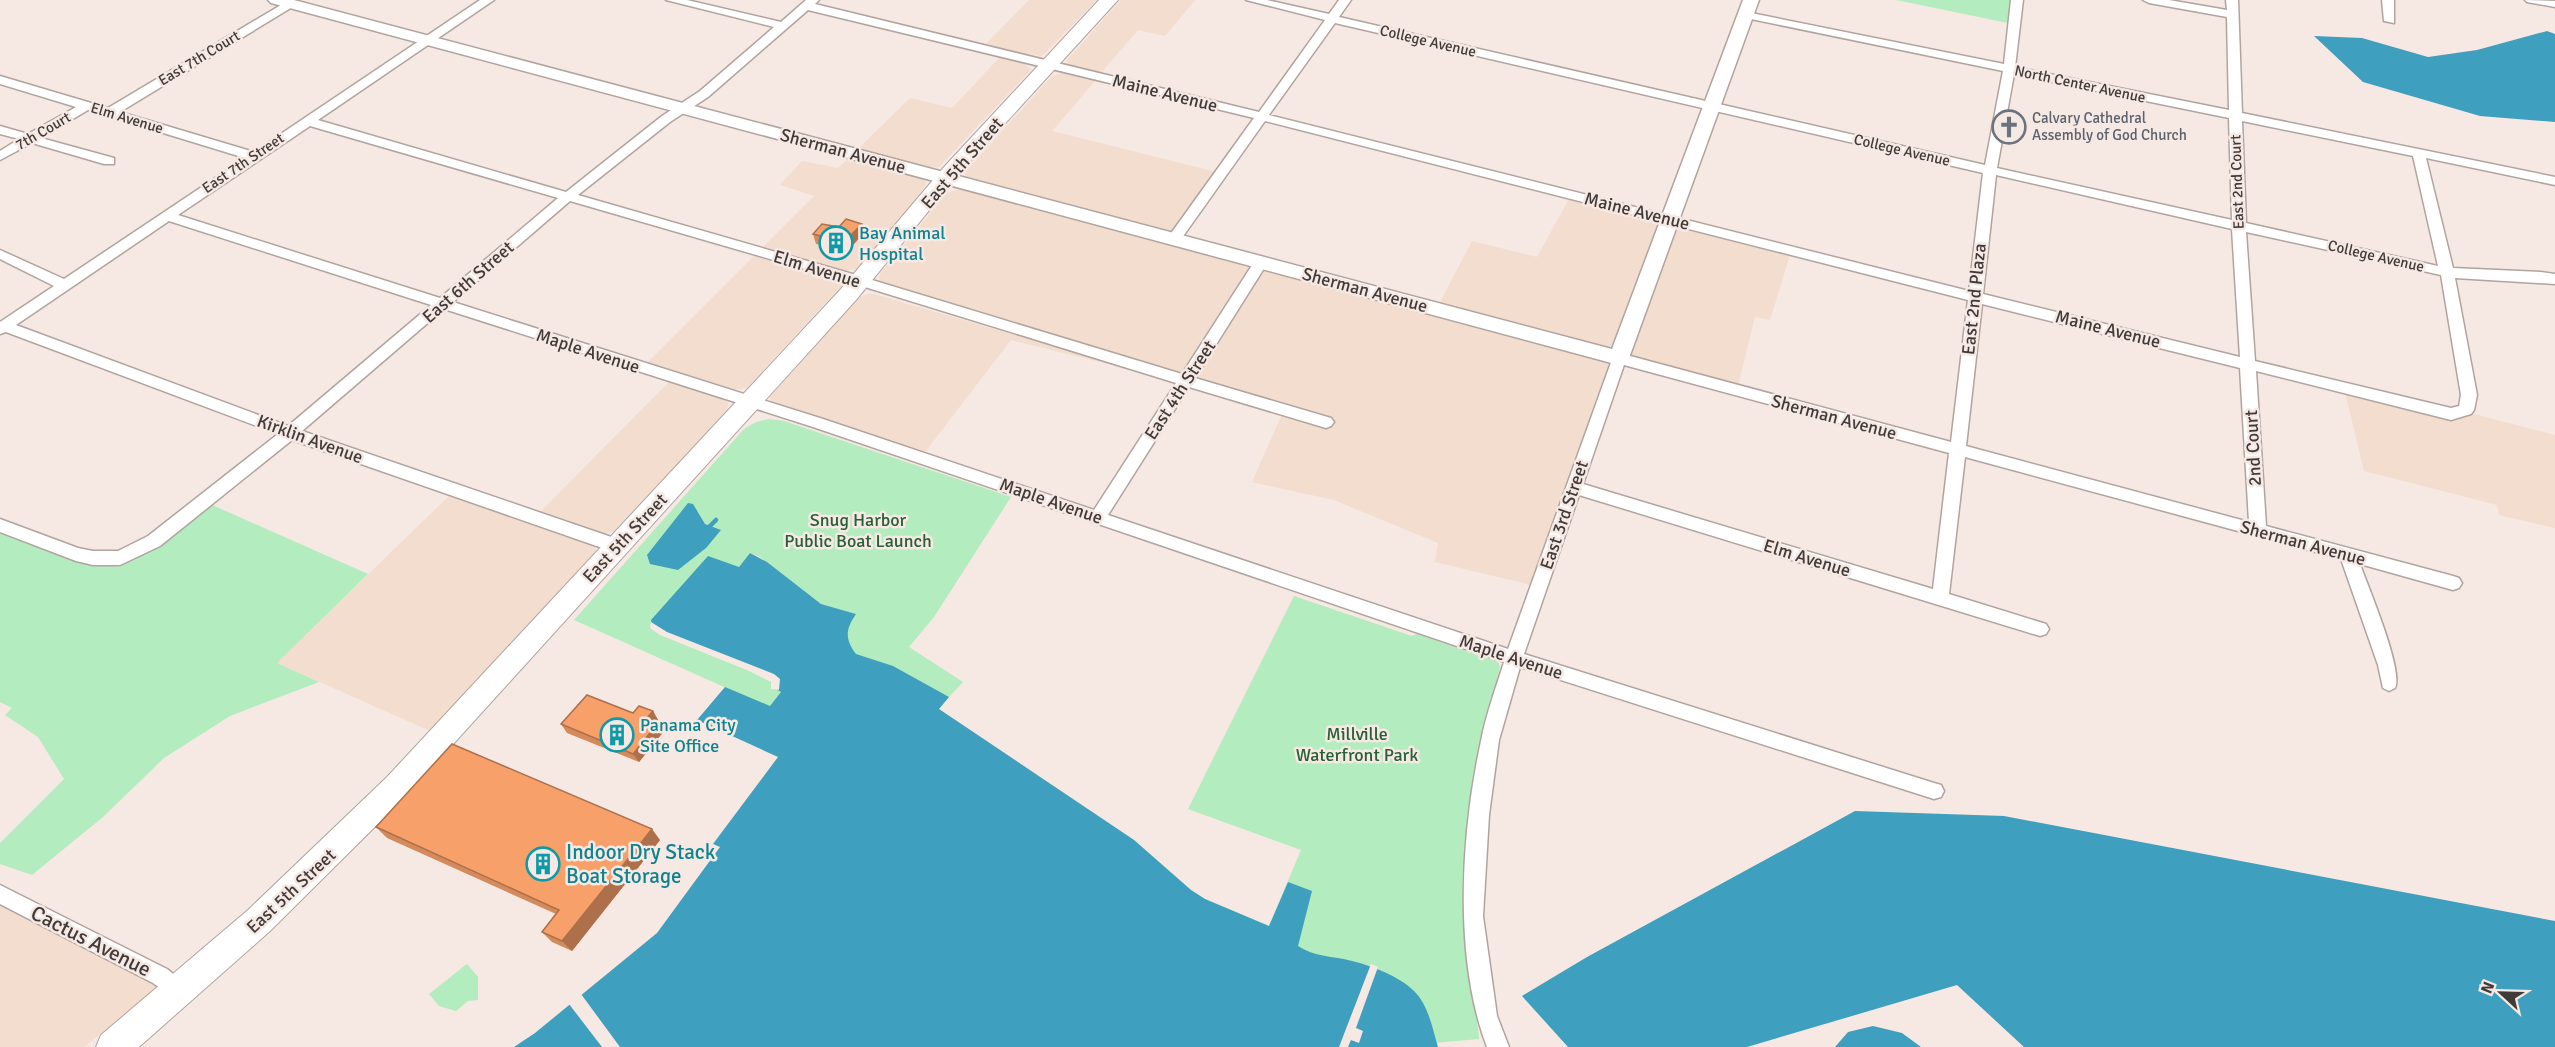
<svg xmlns="http://www.w3.org/2000/svg" width="2555" height="1047" font-family="Signika,sans-serif">
<rect width="100%" height="100%" fill="#f6e8e3"/>
<g fill="#f2ddcf">
<polygon points="1029,0 1097,0 1042,56 984,46"/>
<polygon points="1121,0 1195,0 1165,36 1138,30 1100,74 1068,65 1067,60"/>
<polygon points="1001,56 1023,62 1031,70 939,167 923,168 856,151 910,98 952,108"/>
<polygon points="1064,72 1096,80 1052,131 1217,172 1174,230 1169,232 965,177 966,171 1052,76"/>
<polygon points="850,157 916,175 924,179 926,184 911,206 858,269 845,271 762,248 814,196 780,185 802,161 838,168"/>
<polygon points="959,189 967,189 1252,265 1182,374 880,283 879,275 946,194"/>
<polygon points="1570,197 1664,221 1614,352 1438,306 1472,241 1537,257"/>
<polygon points="1677,225 1790,255 1770,320 1755,317 1738,386 1629,356"/>
<polygon points="755,255 839,279 844,283 747,388 727,390 646,364"/>
<polygon points="1265,269 1611,361 1531,585 1435,562 1438,543 1334,500 1252,482 1282,414 1330,429 1335,420 1196,379"/>
<polygon points="868,294 874,294 1141,372 1011,340 925,452 771,402 770,396 860,297"/>
<polygon points="670,381 719,398 728,403 728,409 616,531 602,534 540,512"/>
<polygon points="2345,392 2452,418 2474,414 2555,435 2555,528 2499,515 2497,505 2364,471"/>
<polygon points="452,493 590,544 597,551 430,731 277,663"/>
<polygon points="0,906 152,983 157,988 84,1047 0,1047"/>
</g>
<g fill="#b3ecbe">
<polygon points="1896,0 2011,0 2008,23"/>
<path d="M769,419L784,421L1011,497L934,617L909,647L963,682L938,709L1134,840L1191,890L1205,899L1269,926L1301,850L1188,809L1294,596L1412,636L1417,634L1498,662L1500,667C1489,714 1473,761 1469,810C1462,885 1472,963 1479,1039L1434,1043L1375,1022L829,647L856,614L821,604L760,557L750,553L739,567L651,620L652,626L782,670L794,718L574,620L744,429L756,422Z"/>
<polygon points="210,504 368,574 277,663 319,682 230,716 164,758 103,817 32,875 0,864 0,843 64,779 38,737 5,715 12,708 0,702 0,532 70,560 119,567"/>
<polygon points="467,964 478,977 478,1000 468,1001 456,1011 439,1006 429,994"/>
</g>
<g fill="#3e9fbe">
<polygon points="2547,31 2555,34 2555,122 2480,116 2363,82 2314,36 2362,38 2428,57 2477,50"/>
<polygon points="688,503 693,504 705,524 721,530 706,548 678,570 650,564 647,555"/>
<path d="M750,553L767,562L821,604L856,614C845,630 845,639 856,654L893,666L949,697L939,709L1134,840L1191,890L1205,899L1269,926L1288,882L1312,891L1298,946C1314,957 1333,956 1352,961C1372,966 1399,976 1414,991C1428,1004 1433,1030 1438,1047H514L535,1033L657,933L720,847L713,844L778,757L697,720L725,687L770,706L781,692L774,688V680L652,626L651,620L708,556L739,567Z"/>
<polygon points="1855,811 2004,816 2555,921 2555,1047 2024,1047 1957,985 1747,1047 1568,1047 1522,996 1587,957"/>
<polygon points="1873,1026 1902,1033 1921,1047 1835,1047 1848,1032"/>
</g>
<g fill="#f6e8e3">
<polygon points="651,622 667,632 774,674 780,679 779,690 771,689 771,682 749,671 660,635 650,628"/>
<polygon points="1371,964 1378,967 1356,1028 1363,1031 1359,1043 1351,1040 1348,1047 1339,1047"/>
<polygon points="581,994 620,1047 602,1047 569,1004"/>
</g>
<g fill="none" stroke-linecap="round" stroke-linejoin="round">
<polyline stroke="#3e9fbe" stroke-width="4.5" points="710,526 716,520"/>
<g stroke="#b1a49f" stroke-width="3">
<g id="street">
<path d="M480,0H494L318,120L566,192L662,116L700,91L774,27L666,0H687L781,22L806,0H819L815,4L1259,112L1325,20L1246,0H1267L1329,14L1339,0H1351L1339,17L1985,165L2003,71L1746,18L1740,15L1746,12L2004,64L2011,0H2023L2015,67L2229,110L2227,17L2149,3L2143,0H2169L2227,10L2226,0H2238L2242,113L2555,177V185L2426,158L2453,268L2541,272L2555,274V284L2455,278L2477,395L2474,410L2471,414L2451,420L2256,371L2266,526L2453,576L2459,578L2462,583L2459,588L2453,590L2360,564C2368,587 2404,671 2395,688L2389,691L2383,688L2378,665L2341,559L1965,457L1949,594L2046,624L2049,629L2046,634L2040,636L1579,495L1524,654L1934,783L1941,785L1944,791L1941,797L1934,799L1520,667L1499,740L1489,815L1483,916L1497,1016L1509,1047H1487C1453,958 1461,833 1481,741C1486,714 1496,688 1504,662L813,427L444,309L302,431L623,541L625,546L623,551H611L292,440L160,546L120,565H93L76,561L0,532V519L78,548L93,551H118L148,536L278,434L6,332L0,334V322L54,286L0,259V250L64,279L245,158L88,110L41,138L114,158V164H104L32,143L0,160V151L19,139L0,134V126L28,134L76,107L0,84V76L108,108L286,2H294V6L120,112L254,152ZM808,10L1254,118L1167,239L1174,243L1179,242L1265,121L1968,300L1951,442L1619,353L1614,354L1508,649L1108,515L1189,387L1326,428L1331,426L1334,422L1331,418L1195,378L1268,262L1266,259H1256L1182,374L849,273L578,195L670,122L708,97ZM1335,23L1983,173L1969,291L1269,115ZM2014,74L2229,118L2232,220L1997,168ZM2242,121L2413,156L2438,266L2246,223ZM310,126L558,198L440,298L178,215ZM1996,175L2232,229L2240,357L1983,294ZM570,201L839,279L1176,383L1094,510L823,419L453,302ZM169,221L431,305L288,426L16,325ZM2246,232L2441,275L2461,395L2459,406L2451,408L2255,361ZM1982,304L2240,368L2249,522L1966,446ZM1624,365L1949,453L1933,589L1583,484Z"/>
<polygon points="2382,0 2394,0 2394,23 2384,21"/>
<polygon points="2525,0 2555,1 2555,7 2527,2"/>
<polygon points="0,885 167,969 187,985 191,992 187,999 180,1002 153,983 0,904"/>
</g>
</g>
<g stroke="#b1a49f" stroke-width="3">
<polygon id="secondary" points="268,0 294,0 1612,349 1743,0 1759,0 1629,358 1626,363 1619,365 271,3"/>
</g>
<g stroke="#b1a49f" stroke-width="2">
<polygon id="primary" points="1099,0 1118,0 958,175 856,300 407,795 270,931 139,1047 96,1047 101,1035 248,910 387,777 840,290 944,167"/>
</g>
<use href="#street" fill="#fff" fill-rule="evenodd"/>
<use href="#secondary" fill="#fff" fill-rule="evenodd"/>
<use href="#primary" fill="#fff" fill-rule="evenodd"/>
</g>
<g fill="#d48a5b">
<polygon points="839,227 864,233 841,258 825,254 823,245 816,244 813,234"/>
<polygon points="653,711 658,720 657,722 664,731 639,762 567,733 561,724 633,713"/>
<polygon points="376,827 660,840 572,951 552,942 542,932 556,914 387,838"/>
</g>
<g fill="#ad704a">
<polygon points="862,224 864,233 841,258 838,248"/>
<polygon points="653,711 658,720 653,727 647,718"/>
<polygon points="658,723 664,731 639,762 633,754"/>
<polygon points="652,829 660,840 572,951 562,941"/>
</g>
<g fill="#f7a06a" stroke="#ad704a" stroke-width="1.5">
<polygon points="846,219 862,224 838,248 822,244 828,238 813,234 822,224 839,227"/>
<polygon points="587,695 633,713 639,706 653,711 647,718 658,723 633,754 561,724"/>
<polygon points="452,744 652,829 562,941 542,932 559,910 376,827"/>
</g>
<defs>
<g id="church-ring" transform="scale(1.725)"><circle r="9.5" fill="#f6e8e3" stroke="#6b7280" stroke-width="1.5"/><path d="M-1.2-6h2.4v3.5h3.3v2.4h-3.3V6h-2.4V-.1h-3.3v-2.4h3.3Z" fill="#6b7280"/></g>
<g id="building-ring" transform="scale(1.725)"><circle r="9.5" fill="#f6e8e3" stroke="#0f9aa8" stroke-width="1.5"/><path d="M-4-6H4V6H1V3H-1V6H-4ZM-2.5-4.3h1.7v1.8h-1.7ZM.8-4.3h1.7v1.8H.8ZM-2.5-1h1.7V.8h-1.7ZM.8-1h1.7V.8H.8Z" fill="#0f9aa8"/></g>
</defs>
<g fill-rule="evenodd">
<use href="#church-ring" x="2009" y="127"/>
<use href="#building-ring" x="836" y="243"/>
<use href="#building-ring" x="617" y="735"/>
<use href="#building-ring" x="543" y="864"/>
</g>
<g text-anchor="middle" dominant-baseline="central" stroke-width="5" stroke-linejoin="round" paint-order="stroke">
<g font-size="15" fill="#403b39" stroke="#f6e8e3">
<text transform="translate(1428 41) rotate(13)">College Avenue</text>
<text transform="translate(199 58) rotate(-31)">East 7th Court</text>
<text transform="translate(2080 84) rotate(12)">North Center Avenue</text>
<text transform="translate(127 118) rotate(17)">Elm Avenue</text>
<text transform="translate(43 131) rotate(-30)">7th Court</text>
<text transform="translate(1902 150) rotate(13)">College Avenue</text>
<text transform="translate(243 163) rotate(-34)">East 7th Street</text>
<text transform="translate(2237 182) rotate(-92)">East 2nd Court</text>
<text transform="translate(2376 256) rotate(13)">College Avenue</text>
</g>
<g font-size="15" fill="#5b616d" stroke="#f6e8e3" text-anchor="start">
<text x="2032" y="118">Calvary Cathedral<tspan x="2032" dy="17">Assembly of God Church</tspan></text>
</g>
<g font-size="18" fill="#403b39" stroke="#f6e8e3">
<text transform="translate(1165 93) rotate(14)">Maine Avenue</text>
<text transform="translate(843 151) rotate(15)">Sherman Avenue</text>
<text transform="translate(962 163) rotate(-49)">East 5th Street</text>
<text transform="translate(1637 211) rotate(14)">Maine Avenue</text>
<text transform="translate(817 269) rotate(17)">Elm Avenue</text>
<text transform="translate(468 282) rotate(-41)">East 6th Street</text>
<text transform="translate(1365 290) rotate(15)">Sherman Avenue</text>
<text transform="translate(1974 299) rotate(-84)">East 2nd Plaza</text>
<text transform="translate(2108 329) rotate(14)">Maine Avenue</text>
<text transform="translate(588 351) rotate(18)">Maple Avenue</text>
<text transform="translate(1180 390) rotate(-57)">East 4th Street</text>
<text transform="translate(1834 417) rotate(15)">Sherman Avenue</text>
<text transform="translate(310 439) rotate(20)">Kirklin Avenue</text>
<text transform="translate(2253 448) rotate(-93)">2nd Court</text>
<text transform="translate(1051 501) rotate(19)">Maple Avenue</text>
<text transform="translate(1564 515) rotate(-71)">East 3rd Street</text>
<text transform="translate(625 538) rotate(-47)">East 5th Street</text>
<text transform="translate(2303 543) rotate(15)">Sherman Avenue</text>
<text transform="translate(1807 558) rotate(17)">Elm Avenue</text>
<text transform="translate(1511 657) rotate(18)">Maple Avenue</text>
<text transform="translate(291 891) rotate(-43)">East 5th Street</text>
</g>
<g font-size="18" fill="#0d838f" stroke="#f6e8e3" text-anchor="start">
<text x="859" y="233">Bay Animal<tspan x="859" dy="21">Hospital</tspan></text>
<text x="640" y="725">Panama City<tspan x="640" dy="21">Site Office</tspan></text>
</g>
<g font-size="18" fill="#256036" stroke="#f6e8e3">
<text x="858" y="520">Snug Harbor<tspan x="858" dy="21">Public Boat Launch</tspan></text>
<text x="1357" y="734">Millville<tspan x="1357" dy="21">Waterfront Park</tspan></text>
</g>
<g font-size="21" fill="#0d838f" stroke="#f6e8e3" text-anchor="start">
<text x="566" y="852">Indoor Dry Stack<tspan x="566" dy="24">Boat Storage</tspan></text>
</g>
<g font-size="21" fill="#403b39" stroke="#f6e8e3">
<text transform="translate(91 941) rotate(27)">Cactus Avenue</text>
</g>
</g>
<g transform="translate(2501 993) rotate(292)" stroke="#f6e8e3" stroke-width="4.5" paint-order="stroke">
<path d="M0-4.5L10 22L0 15L-10 22Z" fill="#403b39"/>
<text y="-9" font-size="16" font-weight="bold" text-anchor="middle" fill="#403b39">N</text>
</g>
</svg>
